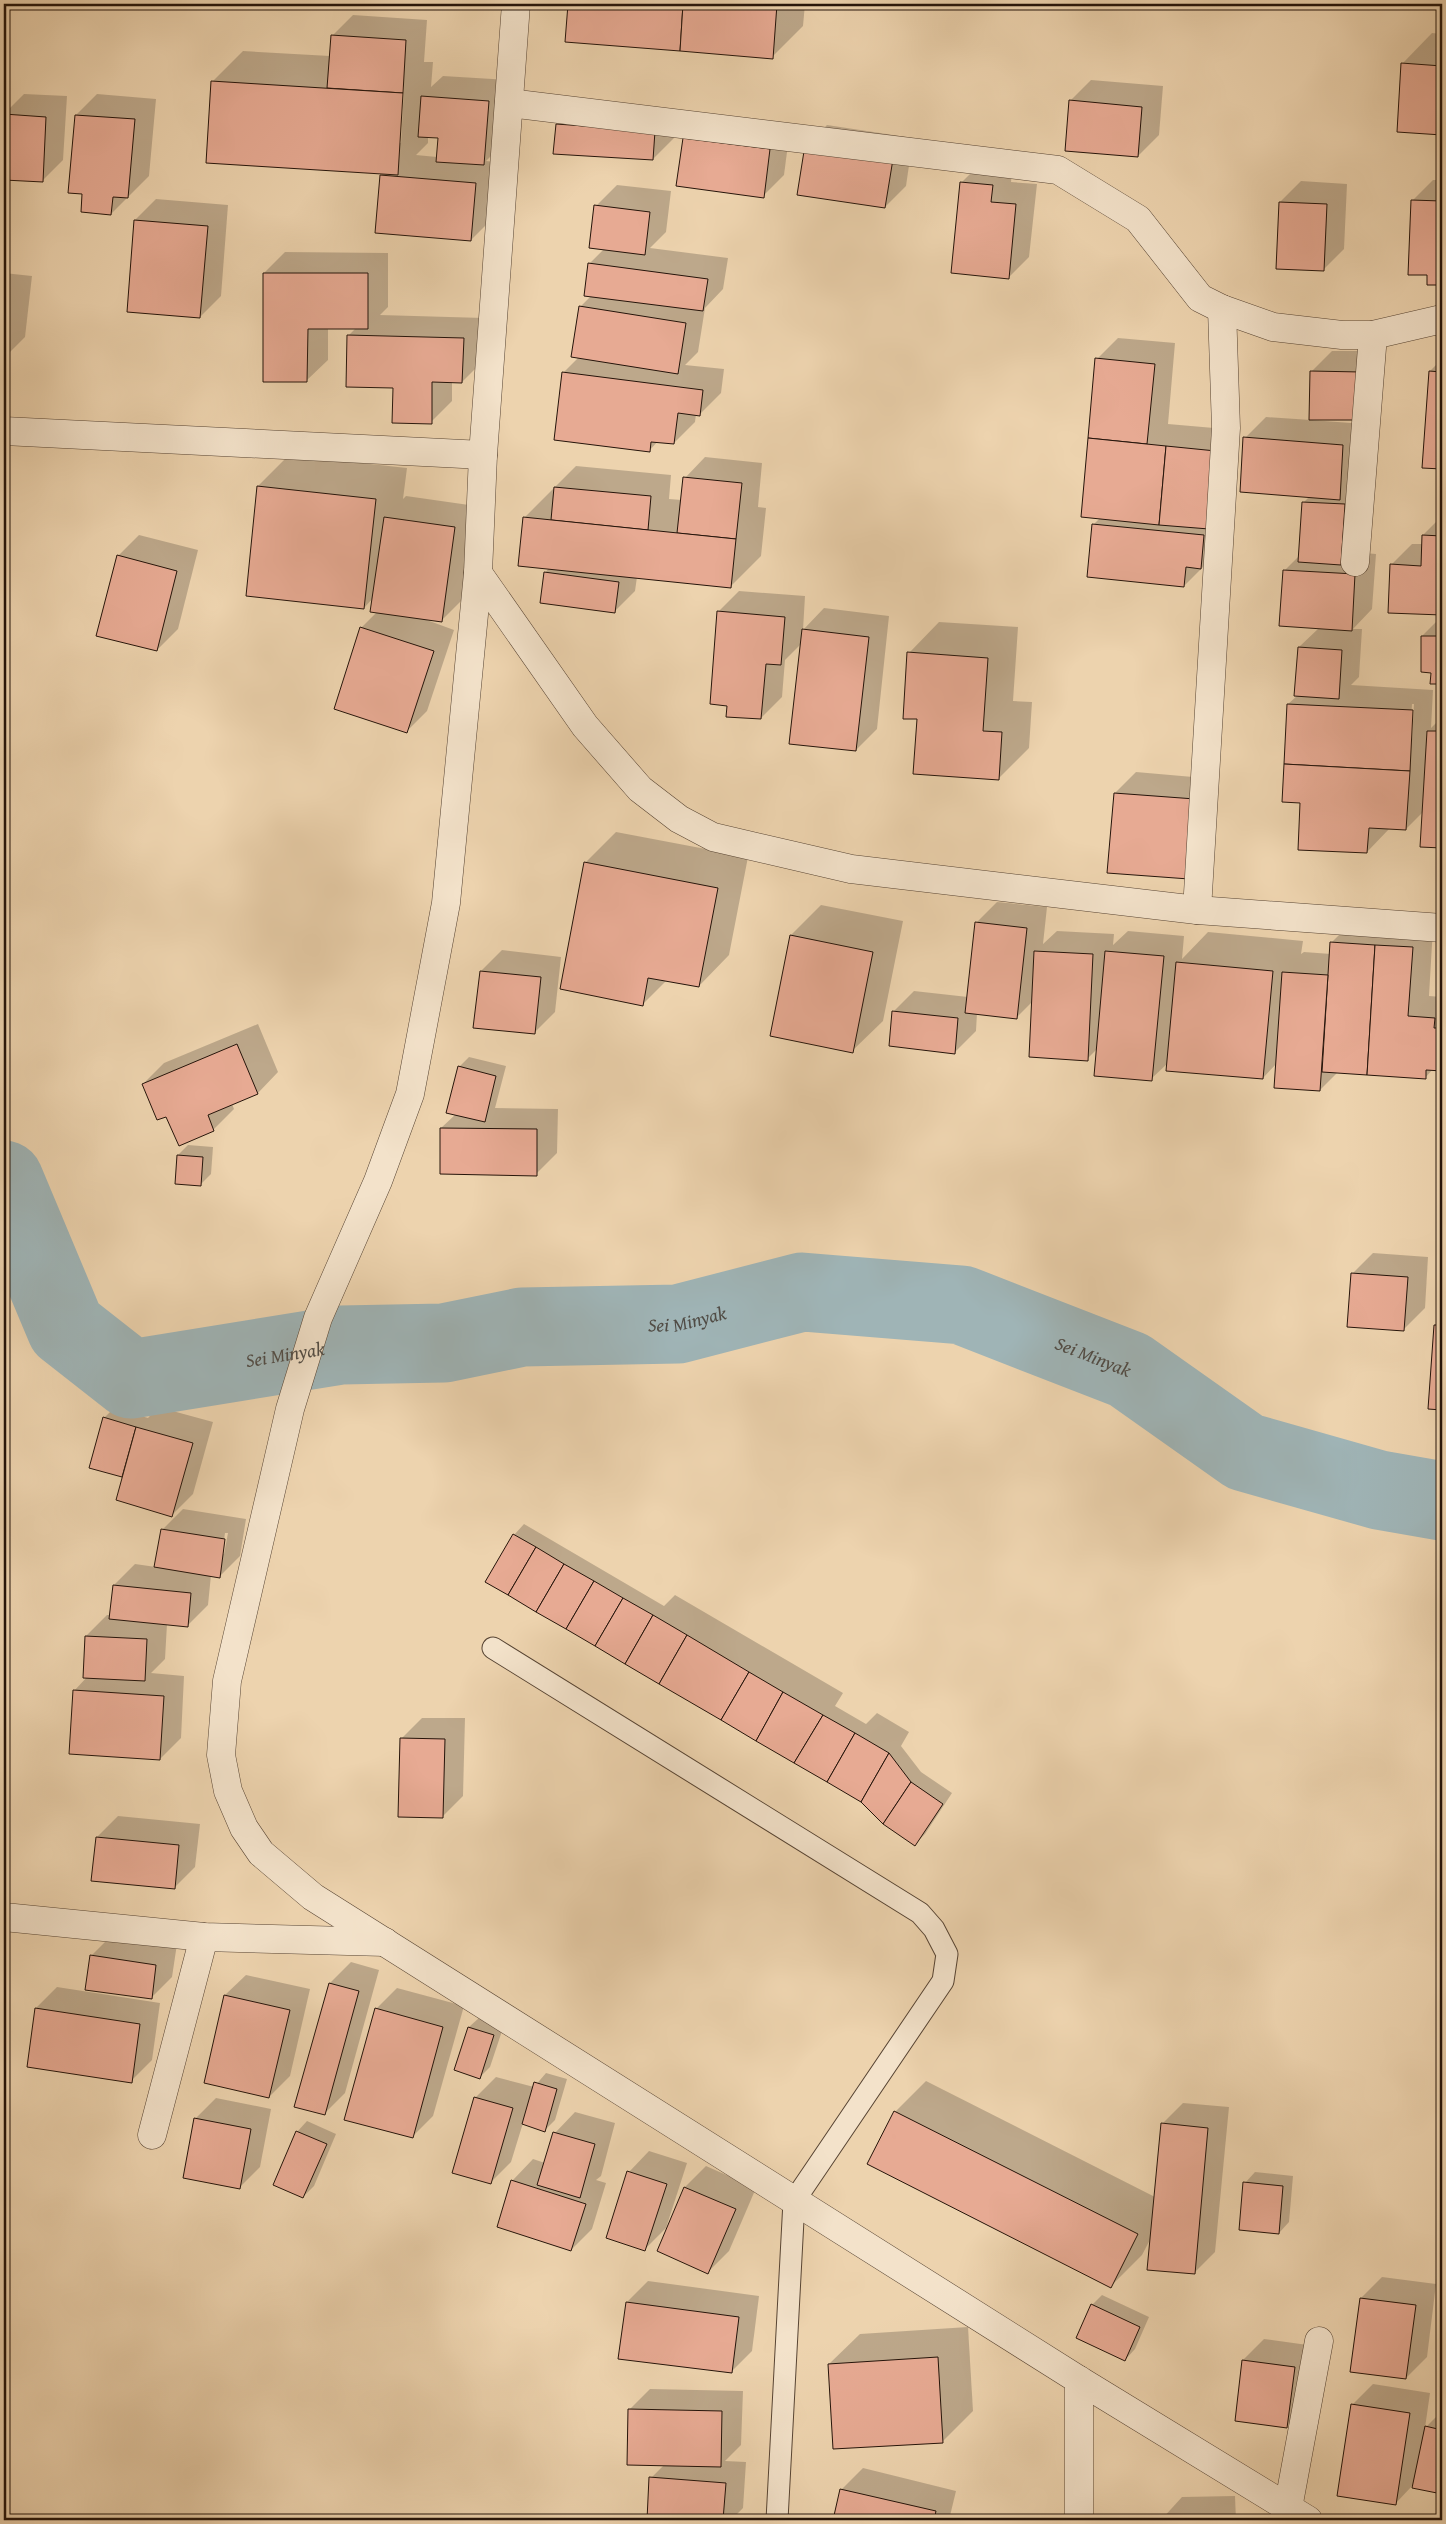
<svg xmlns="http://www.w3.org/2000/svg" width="1446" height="2524" font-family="'Gentium Book Plus',serif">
<rect width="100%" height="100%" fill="#edd3ae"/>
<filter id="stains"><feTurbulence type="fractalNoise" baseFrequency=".004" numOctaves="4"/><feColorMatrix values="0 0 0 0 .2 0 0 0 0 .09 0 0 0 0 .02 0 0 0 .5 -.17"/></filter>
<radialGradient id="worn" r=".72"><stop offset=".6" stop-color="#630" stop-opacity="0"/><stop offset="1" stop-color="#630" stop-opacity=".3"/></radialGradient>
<g fill="#0003" fill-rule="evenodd">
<polygon points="569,4 805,4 803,26 772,57 566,41"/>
<path d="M353,15L427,20L424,62H433L431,87L443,76L509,80L504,143L486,161L496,162L492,219L471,240L381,175L383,173L212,82L243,51L330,56L332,36ZM402,86L404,87L401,143H399ZM428,136L439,137L437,157L416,155L428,143Z"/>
<polygon points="1432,33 1442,34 1442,134 1398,131 1402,64"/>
<polygon points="1091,80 1163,86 1159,135 1138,156 1070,101"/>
<polygon points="24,94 67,96 63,160 42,181 4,179 4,114"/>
<polygon points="97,94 156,99 149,176 111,214 83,193 76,115"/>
<polygon points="578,103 676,110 674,138 653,159 557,124"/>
<polygon points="827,125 913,138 906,186 885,207 806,146"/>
<polygon points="790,129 784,175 763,196 684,139"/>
<polygon points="982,162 1013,165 1011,182 1037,184 1029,257 1008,278 961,183"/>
<polygon points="1433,180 1442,180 1442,284 1428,283 1429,274 1412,201"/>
<polygon points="1301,181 1347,184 1344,249 1323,270 1280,202"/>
<polygon points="617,185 671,191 666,232 650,248 728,258 723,289 705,308 698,352 685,365 724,369 721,393 700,414 696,414 695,422 674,443 658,441 649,451 563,373 579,357 580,307 592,295 589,264 604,249 596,206"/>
<polygon points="156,199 228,205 221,296 200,317 135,220"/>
<polygon points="285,252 388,253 388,307 380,315 484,318 483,361 462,382 452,382 452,401 431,422 394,387 348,336 356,328 328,328 328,360 307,380 264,273"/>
<polygon points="4,273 32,276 25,337 4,358"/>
<polygon points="1118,338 1175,343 1168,424 1237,430 1205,565 1184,586 1093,525 1100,518 1082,516 1097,359"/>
<path d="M1332,351H1381L1312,418L1311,420L1364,424L1353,552L1376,554L1372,609L1353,629H1362L1359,677L1351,685L1433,690L1431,728L1442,717V847L1421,846L1424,811L1406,829L1390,828L1367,852L1302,802L1288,704L1298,695L1299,647L1319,628L1285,570L1300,555L1303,503L1310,496L1245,438L1266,417L1311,420V372ZM1412,704H1414L1412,739H1410Z"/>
<polygon points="1442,359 1442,468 1424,467 1430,371"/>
<polygon points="289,455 407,468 403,499 406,496 476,506 462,600 441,621 424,619 454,630 427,711 406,732 361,628 377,612 373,598 364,608 258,486"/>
<polygon points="705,457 762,463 758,507 766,508 761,556 730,587 637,577 635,591 614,612 545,573 549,568 524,518 576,466 671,475 669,499 682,500 685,478"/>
<polygon points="1442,516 1442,613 1389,612 1391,565 1412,544 1423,544 1423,535"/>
<polygon points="139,535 198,550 178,629 157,650 118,556"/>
<polygon points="739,591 805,596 803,630 824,608 889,616 877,729 856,750 802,643 785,660 782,697 761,718 718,612"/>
<polygon points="1442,616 1442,683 1432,683 1432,672 1422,636"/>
<polygon points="939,622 1018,627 1013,701 1032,702 1029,748 998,779 918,718 909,653"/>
<polygon points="1136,772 1216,779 1209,857 1115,793"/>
<polygon points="616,832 748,857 729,955 699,986 667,980 643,1004 585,863"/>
<polygon points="997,902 1047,907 1043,944 1057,931 1114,934 1113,945 1128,931 1184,936 1182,959 1208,932 1303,941 1301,954 1304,952 1331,954 1332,942 1353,921 1433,927 1429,996 1442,997 1442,1070 1433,1069 1425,1078 1338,1072 1320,1090 1277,1063 1263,1078 1168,1063 1151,1079 1097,1049 1087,1059 1033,1001 1017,1017 977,1013 976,1031 955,1052 893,1012 914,991 968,997 976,923"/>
<polygon points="821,905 903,921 883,1021 852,1051 791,935"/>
<polygon points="502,950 561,957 555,1012 534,1033 481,971"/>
<polygon points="258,1024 278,1072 258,1093 232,1104 234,1109 213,1130 167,1115 143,1084 164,1063"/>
<polygon points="469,1057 506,1066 495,1108 558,1109 557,1153 536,1174 441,1128 456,1114 459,1067"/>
<polygon points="188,1145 213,1147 211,1174 200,1185 178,1155"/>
<polygon points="1373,1253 1428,1257 1425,1308 1404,1329 1352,1274"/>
<polygon points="1442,1318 1442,1409 1429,1408 1435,1325"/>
<polygon points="158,1407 213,1422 193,1494 172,1515 125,1473 121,1476 104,1418 114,1408 148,1418"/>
<path d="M183,1509L246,1519L240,1556L219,1577L211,1575L208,1605L187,1626L167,1624L165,1659L151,1673L184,1676L181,1738L160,1759L74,1691L87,1677L86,1636L107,1615H110L114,1585L135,1564L156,1567L162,1530ZM225,1533H228L224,1554H222Z"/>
<polygon points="524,1524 664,1606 675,1595 843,1693 835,1706 866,1724 877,1713 909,1732 901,1746 921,1772 952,1793 925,1834 915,1844 862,1801 487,1582 514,1535"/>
<polygon points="422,1718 465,1718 463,1796 442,1817 401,1739"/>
<polygon points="118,1816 200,1824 195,1867 174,1888 97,1837"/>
<polygon points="112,1935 177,1944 172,1977 151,1998 91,1956"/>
<polygon points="351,1962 379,1970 345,2093 324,2114 330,1983"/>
<polygon points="246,1975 310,1989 290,2076 269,2097 225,1995"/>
<polygon points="57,1987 160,2003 152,2060 131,2081 36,2008"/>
<polygon points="397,1988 464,2006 433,2116 412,2137 376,2009"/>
<polygon points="480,2017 504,2025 490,2067 480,2077 469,2027"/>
<polygon points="546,2073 567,2079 555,2120 544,2131 523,2123 511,2162 490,2183 475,2098 496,2077 534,2087"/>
<polygon points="926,2081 1155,2197 1162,2124 1183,2103 1229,2107 1215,2252 1194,2273 1152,2236 1142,2255 1111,2286 895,2112"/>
<polygon points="216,2098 271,2109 260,2167 239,2188 195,2119"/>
<polygon points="575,2112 615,2123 601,2176 596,2180 606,2183 592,2229 571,2250 498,2226 513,2180 533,2159 545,2163 555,2133"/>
<polygon points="307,2121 336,2134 314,2186 303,2197 297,2132"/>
<polygon points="649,2151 687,2163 666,2228 645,2249 629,2172"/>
<polygon points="706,2166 756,2188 729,2251 708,2272 659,2251 685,2187"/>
<polygon points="1255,2172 1293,2176 1289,2222 1279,2233 1245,2183"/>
<polygon points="1382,2277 1436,2284 1427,2357 1406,2378 1361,2298"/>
<polygon points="648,2281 759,2296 752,2351 731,2372 627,2302"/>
<polygon points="1102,2295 1149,2317 1135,2349 1125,2360 1092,2305"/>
<polygon points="968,2327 973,2411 943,2441 829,2364 860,2334"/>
<polygon points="1264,2339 1315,2346 1307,2406 1286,2427 1243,2360"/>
<polygon points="1373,2384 1430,2393 1425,2428 1442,2411 1442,2493 1412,2486 1396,2503 1352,2405"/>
<polygon points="650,2389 743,2391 741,2445 725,2461 746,2462 743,2508 731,2520 648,2520 651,2478 664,2465 629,2410"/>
<polygon points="863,2468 956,2491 949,2520 834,2520 842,2489"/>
<polygon points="1235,2496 1236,2520 1161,2520 1182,2497"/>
</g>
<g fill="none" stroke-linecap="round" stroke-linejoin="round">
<path stroke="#9fb4b6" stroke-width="79" id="s1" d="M4,1180L66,1328L131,1379L341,1345L444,1343L522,1327L678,1324L802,1292L962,1305L1129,1370L1245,1452L1379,1490L1442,1501"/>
</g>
<g fill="#e7aa93" stroke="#25140a">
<polygon points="568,4 683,4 680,51 565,42"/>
<polygon points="683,4 777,4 773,59 680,51"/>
<polygon points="331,35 406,40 403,93 327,88"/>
<polygon points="1401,63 1442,66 1442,135 1397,132"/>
<polygon points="211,81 403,93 398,175 206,163"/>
<polygon points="421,96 489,101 484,165 436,162 438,138 418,137"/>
<polygon points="1069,100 1142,107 1138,157 1065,151"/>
<polygon points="4,114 46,117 43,182 4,180"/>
<polygon points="75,115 135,119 128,198 113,197 111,215 81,212 82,194 68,193"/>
<polygon points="556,124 655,131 653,160 553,154"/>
<polygon points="683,138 770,149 764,198 676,186"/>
<polygon points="805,145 893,159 885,208 797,195"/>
<polygon points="380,175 476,183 471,241 375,233"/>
<polygon points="960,182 993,185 991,202 1016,204 1009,279 951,273"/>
<polygon points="1411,200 1442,201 1442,285 1427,285 1427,275 1408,275"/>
<polygon points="1279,202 1327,204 1324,271 1276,269"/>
<polygon points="594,205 650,212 645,255 589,248"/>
<polygon points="134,220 208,226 200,318 127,312"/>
<polygon points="588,263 708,279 703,311 584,296"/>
<polygon points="263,273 368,273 368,329 308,329 307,382 263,382"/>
<polygon points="579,306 686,323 678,374 571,357"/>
<polygon points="347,335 464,338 462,383 432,382 432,424 392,423 393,388 346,387"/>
<polygon points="1095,358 1155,364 1147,444 1088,438"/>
<polygon points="1310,371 1361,372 1360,420 1309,420"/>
<polygon points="1429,371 1442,372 1442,469 1422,468"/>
<polygon points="562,372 703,390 700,416 678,413 674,444 651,442 650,452 554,440"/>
<polygon points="1243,437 1343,445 1340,500 1240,492"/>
<polygon points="1088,438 1166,446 1159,525 1081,517"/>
<polygon points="1166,446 1216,451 1209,529 1159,525"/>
<polygon points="683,477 742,483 736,539 677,533"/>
<polygon points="257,486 376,499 364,609 246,596"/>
<polygon points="554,487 651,496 648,530 551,520"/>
<polygon points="1302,502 1345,504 1341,565 1298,562"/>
<polygon points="384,517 455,527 442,622 370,612"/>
<polygon points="523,517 736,539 731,588 518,566"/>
<polygon points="1092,524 1204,535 1201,569 1186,567 1184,587 1087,577"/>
<polygon points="1422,535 1442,536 1442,615 1388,613 1390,564 1421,566"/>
<polygon points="117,555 177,571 157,651 96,636"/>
<polygon points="1283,570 1355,574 1352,631 1279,626"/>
<polygon points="544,572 619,582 615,613 540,603"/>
<polygon points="717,611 785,617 781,665 766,664 761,719 726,717 727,706 710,704"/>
<polygon points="360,627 434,651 407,733 334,709"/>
<polygon points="802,629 869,637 856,751 789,744"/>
<polygon points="1421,636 1442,636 1442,684 1430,684 1431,673 1421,672"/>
<polygon points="1298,647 1342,650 1339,699 1294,696"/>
<polygon points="907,652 988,658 983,731 1002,732 999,780 913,774 917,719 903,719"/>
<polygon points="1287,704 1413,710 1410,771 1284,764"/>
<polygon points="1427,731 1442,731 1442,848 1420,847"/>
<polygon points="1284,764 1410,771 1406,830 1369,828 1367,853 1298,850 1300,803 1282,802"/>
<polygon points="1114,793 1195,799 1189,879 1107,873"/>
<polygon points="584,862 718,888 699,987 648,978 643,1006 560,989"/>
<polygon points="975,922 1027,928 1017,1019 965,1013"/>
<polygon points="790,935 873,952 853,1053 770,1036"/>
<polygon points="1330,942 1375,945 1367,1075 1322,1072"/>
<polygon points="1375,945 1413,947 1408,1016 1435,1018 1434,1028 1442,1028 1442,1071 1426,1070 1426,1079 1367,1075"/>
<polygon points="1034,951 1093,954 1088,1061 1029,1057"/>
<polygon points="1105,951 1164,956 1152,1081 1094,1076"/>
<polygon points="1176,962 1273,971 1263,1079 1166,1071"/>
<polygon points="480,971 541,977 535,1034 473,1028"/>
<polygon points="1282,972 1328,975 1320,1091 1274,1088"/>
<polygon points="892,1011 958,1018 955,1054 889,1046"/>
<polygon points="237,1044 258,1094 208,1115 214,1131 179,1146 166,1117 157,1120 142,1084"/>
<polygon points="458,1066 496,1076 485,1122 446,1113"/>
<polygon points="440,1128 537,1129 537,1176 440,1174"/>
<polygon points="177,1155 203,1157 201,1186 175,1184"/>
<polygon points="1351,1273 1408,1277 1404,1331 1347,1327"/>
<polygon points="1434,1325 1442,1325 1442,1410 1428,1409"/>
<polygon points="103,1417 136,1427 122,1477 89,1468"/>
<polygon points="136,1427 193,1443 172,1517 116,1500"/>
<polygon points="161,1529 225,1539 220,1578 154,1567"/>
<polygon points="513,1534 536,1547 508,1595 485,1582"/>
<polygon points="536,1547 564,1564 536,1612 508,1595"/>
<polygon points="564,1564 594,1581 566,1629 536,1612"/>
<polygon points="594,1581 623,1598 595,1646 566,1629"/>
<polygon points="113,1585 191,1593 188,1627 109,1619"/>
<polygon points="623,1598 653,1615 625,1664 595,1646"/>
<polygon points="653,1615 687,1635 659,1684 625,1664"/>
<polygon points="687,1635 749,1672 721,1720 659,1684"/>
<polygon points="85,1636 147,1639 145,1681 83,1678"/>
<polygon points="749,1672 783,1692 756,1741 721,1720"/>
<polygon points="73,1690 164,1696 160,1760 69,1754"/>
<polygon points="783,1692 823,1715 794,1763 756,1741"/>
<polygon points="823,1715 855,1733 827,1782 794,1763"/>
<polygon points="855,1733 889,1753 861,1802 827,1782"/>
<polygon points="400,1738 445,1739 443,1818 398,1817"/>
<polygon points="889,1753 911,1782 883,1824 861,1802"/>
<polygon points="911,1782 943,1804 915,1846 883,1824"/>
<polygon points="96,1837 179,1845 175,1889 91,1881"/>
<polygon points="90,1955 156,1965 152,1999 85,1990"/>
<polygon points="329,1983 359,1991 325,2115 294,2107"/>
<polygon points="224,1995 290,2010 269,2098 204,2083"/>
<polygon points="35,2008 140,2024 132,2083 27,2067"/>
<polygon points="375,2008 443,2027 413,2138 344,2120"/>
<polygon points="468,2027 494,2035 480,2079 454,2070"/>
<polygon points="534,2082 557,2089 545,2132 522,2124"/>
<polygon points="474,2097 513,2108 491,2184 452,2173"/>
<polygon points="894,2111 1138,2234 1111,2288 867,2164"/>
<polygon points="194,2118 251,2129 240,2189 183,2178"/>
<polygon points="1161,2123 1208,2128 1195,2274 1147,2270"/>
<polygon points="296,2131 327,2144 303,2198 273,2185"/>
<polygon points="553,2132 595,2144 580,2198 537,2185"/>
<polygon points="627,2171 667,2184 645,2251 606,2238"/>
<polygon points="511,2180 586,2204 571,2251 497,2227"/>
<polygon points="1243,2182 1283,2186 1279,2234 1239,2230"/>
<polygon points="684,2187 736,2209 708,2274 657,2251"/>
<polygon points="1360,2298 1416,2305 1406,2379 1350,2372"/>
<polygon points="626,2302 739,2317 732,2373 618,2359"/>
<polygon points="1091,2304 1140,2327 1125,2361 1076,2338"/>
<polygon points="938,2357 943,2443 833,2449 828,2364"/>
<polygon points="1242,2360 1295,2367 1287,2428 1235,2421"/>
<polygon points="1351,2404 1410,2413 1396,2505 1337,2496"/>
<polygon points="628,2409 722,2411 721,2467 627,2465"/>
<polygon points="1425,2426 1442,2430 1442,2494 1412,2488"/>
<polygon points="649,2477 726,2483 723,2520 647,2520"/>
<polygon points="840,2489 936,2511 934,2520 833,2520"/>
<polygon points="1215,2516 1215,2520 1160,2520 1160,2518"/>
</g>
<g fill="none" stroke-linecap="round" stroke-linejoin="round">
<g stroke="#574433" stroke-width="23">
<polyline id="lane" points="493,1648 920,1913 934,1929 947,1954 943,1981 794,2201 777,2520"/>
</g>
<g stroke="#574433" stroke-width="29">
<g id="street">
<polyline points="516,4 483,455 478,573 446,903 410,1094 378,1181 318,1318 290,1409 227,1681 221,1755 228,1791 244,1828 261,1853 313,1897 1079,2380 1308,2520"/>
<polyline points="509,103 1058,170 1138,219 1200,298 1222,309 1273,327 1342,335 1373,335 1442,319"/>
<polyline points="4,431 483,455"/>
<polyline points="1355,562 1373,335"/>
<polyline points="478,573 585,726 640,789 679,819 713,837 851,869 1197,910 1442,928"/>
<polyline points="1197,910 1226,428 1222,309"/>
<polyline points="4,1917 204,1937 385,1942"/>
<polyline points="152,2135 204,1937"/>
<polyline points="1288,2508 1319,2341"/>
<polyline points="1079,2520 1079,2380"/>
</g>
</g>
<use href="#lane" stroke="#f3e2ca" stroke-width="21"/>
<use href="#street" stroke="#f3e2ca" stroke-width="28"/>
</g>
<g text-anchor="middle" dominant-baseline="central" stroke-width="5" stroke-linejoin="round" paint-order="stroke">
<g font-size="19" font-style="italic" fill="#504c46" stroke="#f3e2ca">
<text stroke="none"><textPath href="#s1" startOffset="804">Sei Minyak</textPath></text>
<text stroke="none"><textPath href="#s1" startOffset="399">Sei Minyak</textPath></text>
<text stroke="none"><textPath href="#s1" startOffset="1224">Sei Minyak</textPath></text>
</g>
</g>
<rect width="1446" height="2524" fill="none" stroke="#edd3ae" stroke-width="20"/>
<rect x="5" y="5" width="1436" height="2514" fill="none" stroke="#25140a" stroke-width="2.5"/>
<rect x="10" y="10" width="1426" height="2504" fill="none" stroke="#25140a"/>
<rect width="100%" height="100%" filter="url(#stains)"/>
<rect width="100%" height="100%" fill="url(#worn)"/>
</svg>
